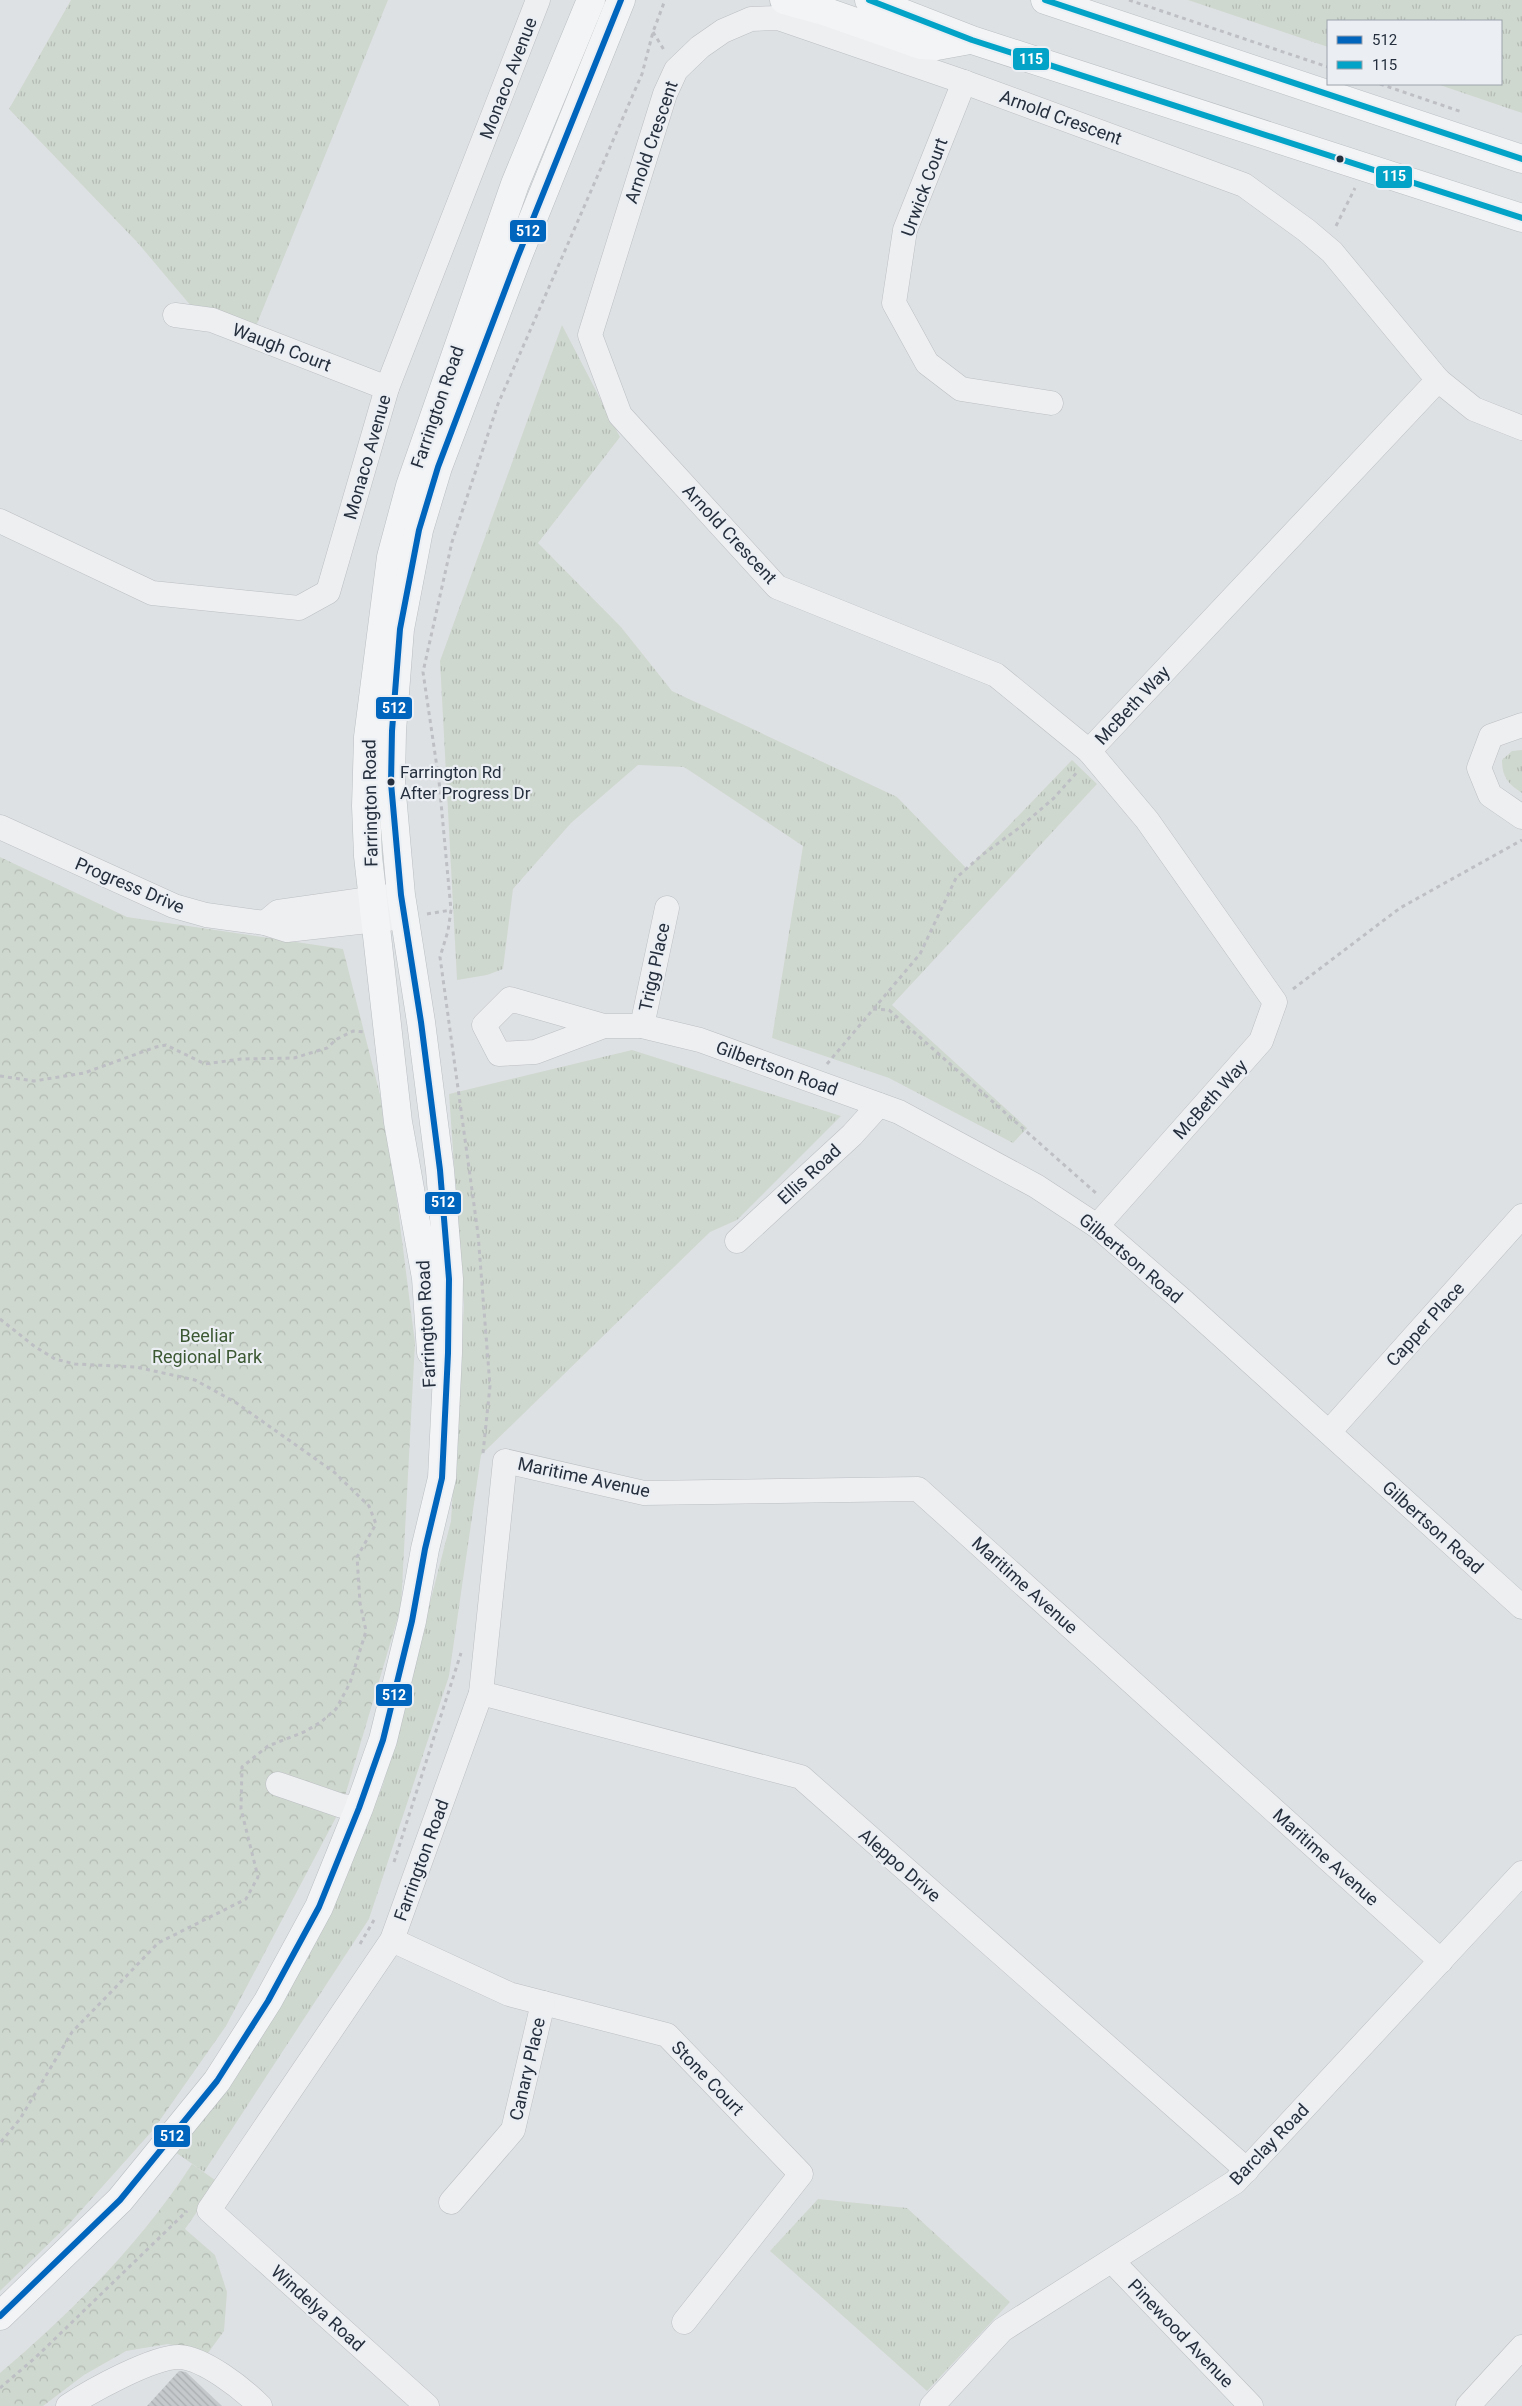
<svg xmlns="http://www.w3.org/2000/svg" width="1522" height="2406" font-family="Roboto,sans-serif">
<defs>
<pattern id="grass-tufts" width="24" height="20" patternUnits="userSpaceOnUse" patternTransform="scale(1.25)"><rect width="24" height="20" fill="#cfd8cf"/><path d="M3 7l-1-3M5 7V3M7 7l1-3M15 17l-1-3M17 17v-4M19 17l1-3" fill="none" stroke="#b2bab3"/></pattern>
<pattern id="forest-crowns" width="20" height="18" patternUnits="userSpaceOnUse" patternTransform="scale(1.25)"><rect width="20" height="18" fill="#cfd8cf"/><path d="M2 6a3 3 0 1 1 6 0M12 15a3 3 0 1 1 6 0" fill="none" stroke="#b2bab3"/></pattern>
<pattern id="building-back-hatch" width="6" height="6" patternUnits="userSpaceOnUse" patternTransform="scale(1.25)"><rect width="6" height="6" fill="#c6c9cc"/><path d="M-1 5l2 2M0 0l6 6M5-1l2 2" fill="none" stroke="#aaadb0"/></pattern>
</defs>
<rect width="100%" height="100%" fill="#dee1e4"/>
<g fill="url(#grass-tufts)">
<polygon points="71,0 388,0 254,331 191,306 137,242 9,109"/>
<polygon points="1188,0 1522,0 1522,113 1437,84 1501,84 1501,21 1328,21 1328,47"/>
<polygon points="562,325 620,437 538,543 621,627 672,691 897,797 967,869 1072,760 1097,784 892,1005 1027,1128 1013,1143 889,1078 772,1038 803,846 684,767 638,765 571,823 513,889 503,969 487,975 457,980 440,661"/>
<path d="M1522,750V793C1508,784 1502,777 1502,760L1512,751Z"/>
<polygon points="632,1050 841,1116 737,1220 710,1232 481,1455 449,1676 369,1919 204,2172 175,2152 332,1906 383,1785 451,1521 464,1305 449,1094"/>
<polygon points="818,2199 907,2208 1010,2302 927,2391 770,2251"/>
</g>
<g fill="url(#forest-crowns)">
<polygon points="0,857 127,917 343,949 387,1122 415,1343 401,1607 342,1806 226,2026 153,2130 69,2224 0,2291"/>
<path d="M192,2164L218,2182L185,2229L215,2255L227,2292L224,2331L208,2353L168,2344L126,2351L84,2375L43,2406H0V2373C72,2312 141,2243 192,2164Z"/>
</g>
<polygon fill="url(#building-back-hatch)" points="179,2371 186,2372 222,2406 147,2406"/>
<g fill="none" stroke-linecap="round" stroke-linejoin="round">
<g stroke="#bcbfc2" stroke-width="25">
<g id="minor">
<polyline points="964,82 905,230 894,303 927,363 961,389 1051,403"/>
<polyline points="175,315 212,320 387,388"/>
<polyline points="0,521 152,593 299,608 328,592 387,388 538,0"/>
<polyline points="1522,725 1491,736 1479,768 1490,795 1522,817"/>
<polyline points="1089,751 996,675 777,587 620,415 590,335 665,94 676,70 700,47 723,31 751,19 778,18 964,82 1244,185 1306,230 1332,252 1438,380"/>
<polyline points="0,827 174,906 206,915 265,923 287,930 404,917"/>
<polyline points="265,923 278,912 391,896"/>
<polyline points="604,1026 535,1052 499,1054 484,1025 510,999 604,1026 642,1026 700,1040 899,1112 1036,1186 1097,1226 1181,1299 1522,1607"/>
<polyline points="642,1026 667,908"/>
<polyline points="1097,1226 1261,1041 1275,1002 1147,820 1089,751 1438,380 1474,409 1522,428"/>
<polyline points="737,1241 852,1135 879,1105"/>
<polyline points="1329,1432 1522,1216"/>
<polyline points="481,1693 801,1777 1247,2170"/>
<polyline points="278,1784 342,1806 359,1808"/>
<polyline points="392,1940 509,1994 667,2035 801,2174 684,2322"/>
<polyline points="451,2202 513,2130 543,2003"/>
<polyline points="1112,2261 1251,2406"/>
<path d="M68,2406C91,2391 152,2357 179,2357C204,2358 243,2389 260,2406"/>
<polyline points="427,2406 209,2210 392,1940 481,1693 505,1461 644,1493 918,1489 1441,1961"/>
<polyline points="932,2406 1002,2330 1235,2182 1522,1873"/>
<polyline points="1468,2406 1522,2347"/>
</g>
</g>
<g stroke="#babec2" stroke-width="29">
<g id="major">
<polyline points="784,0 827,12 921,45 937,46 970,40"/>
<polyline points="869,0 972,40 1522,218"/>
<polyline points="1045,0 1522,159"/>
<polyline points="431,1352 426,1278 398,1122 368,856 366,806 368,737 391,557 410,486 515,184 591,0"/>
<polyline points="0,2316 120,2200 217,2081 268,2001 319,1907 359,1808 383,1740 412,1621 425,1549 442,1478 448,1353 449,1279 440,1170 421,1022 401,895 391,783 392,731 400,629 419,530 438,467 518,256 621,0"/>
</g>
</g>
<g stroke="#bdbfc4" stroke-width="3" stroke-dasharray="4 4" stroke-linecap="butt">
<polyline points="1129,0 1328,67"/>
<polyline points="653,32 664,50"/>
<polyline points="1380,84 1462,112"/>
<polyline points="1336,226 1355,188"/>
<polyline points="427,914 451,910"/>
<polyline points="1293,989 1400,908 1522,840"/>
<polyline points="873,1009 889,1010 1097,1194"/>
<polyline points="827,1064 920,954 956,878 982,855 1019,828 1054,798 1078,771"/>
<polyline points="0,1076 34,1081 84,1073 156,1047 166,1045 205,1064 241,1059 294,1058 327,1048 337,1039 353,1031 365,1032"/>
<polyline points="0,1319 34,1346 55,1359 75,1364 136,1367 195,1380 235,1402 334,1472 369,1506 376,1524 357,1557 360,1603 366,1631 350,1683 336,1709 321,1722 304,1732 268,1746 242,1767 241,1809 258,1877 246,1899 158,1943 113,1990 72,2032 20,2119 0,2143"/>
<polyline points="483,1453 490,1386 478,1234 440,957 448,931 451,910 439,781 423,672 452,542 498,404 642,74 653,32 665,0"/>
<polyline points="394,1862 461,1653"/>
<polyline points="360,1944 374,1920"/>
<polyline points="0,2388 35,2358 187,2211"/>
</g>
<use href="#minor" stroke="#edeff1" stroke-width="24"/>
<use href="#major" stroke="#f2f4f5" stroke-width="28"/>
<g stroke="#ebeff4" stroke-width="10">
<polyline id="bus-1" points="0,2316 120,2200 217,2081 268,2001 319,1907 359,1808 383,1740 412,1621 425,1549 442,1478 448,1353 449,1279 440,1170 421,1022 401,895 391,783 392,731 400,629 419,530 438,467 518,256 621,0"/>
</g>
<g stroke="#ebeff4" stroke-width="10">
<g id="bus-2">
<polyline points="869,0 972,40 1522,218"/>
<polyline points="1045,0 1522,159"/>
</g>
</g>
<use href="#bus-1" stroke="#0065bd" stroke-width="6"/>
<use href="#bus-2" stroke="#02a3c7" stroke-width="6"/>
</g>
<g fill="#252f3d" stroke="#ebeff4" stroke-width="2">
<circle cx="1340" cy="159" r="4.5"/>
<circle cx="391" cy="782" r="4.5"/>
</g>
<g text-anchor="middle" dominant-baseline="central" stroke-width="4.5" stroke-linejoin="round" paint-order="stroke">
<g font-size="17" fill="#252f3d" stroke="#ebeff4" text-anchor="start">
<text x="400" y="772">Farrington Rd<tspan x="400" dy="21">After Progress Dr</tspan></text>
</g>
<g font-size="18" fill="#252f3d" stroke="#ebeff4">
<text transform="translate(508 78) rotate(-69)">Monaco Avenue</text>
<text transform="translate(1061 117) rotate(20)">Arnold Crescent</text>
<text transform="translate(651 142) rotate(-71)">Arnold Crescent</text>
<text transform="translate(924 187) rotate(-70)">Urwick Court</text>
<text transform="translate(282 347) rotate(21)">Waugh Court</text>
<text transform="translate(437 407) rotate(-71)">Farrington Road</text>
<text transform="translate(367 457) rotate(-74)">Monaco Avenue</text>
<text transform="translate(730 534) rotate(47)">Arnold Crescent</text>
<text transform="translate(1132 705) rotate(-47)">McBeth Way</text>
<text transform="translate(370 803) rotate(-91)">Farrington Road</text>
<text transform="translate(130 885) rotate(23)">Progress Drive</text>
<text transform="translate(654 967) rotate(-78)">Trigg Place</text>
<text transform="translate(777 1068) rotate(20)">Gilbertson Road</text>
<text transform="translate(1210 1099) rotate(-48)">McBeth Way</text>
<text transform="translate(809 1174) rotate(-43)">Ellis Road</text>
<text transform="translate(1131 1258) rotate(40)">Gilbertson Road</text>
<text transform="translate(426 1324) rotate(-93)">Farrington Road</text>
<text transform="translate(1425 1324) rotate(-48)">Capper Place</text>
<text transform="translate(584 1477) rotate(12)">Maritime Avenue</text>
<text transform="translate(1433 1527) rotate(42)">Gilbertson Road</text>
<text transform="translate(1025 1585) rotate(42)">Maritime Avenue</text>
<text transform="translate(1326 1857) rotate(42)">Maritime Avenue</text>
<text transform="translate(421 1860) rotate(-70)">Farrington Road</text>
<text transform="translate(900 1865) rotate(41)">Aleppo Drive</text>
<text transform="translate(527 2069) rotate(-77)">Canary Place</text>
<text transform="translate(708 2078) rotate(46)">Stone Court</text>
<text transform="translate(1269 2144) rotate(-46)">Barclay Road</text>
<text transform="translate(318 2308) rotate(42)">Windelya Road</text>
<text transform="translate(1181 2333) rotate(46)">Pinewood Avenue</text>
</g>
<g font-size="18" fill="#3c5833" stroke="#ebeff4">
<text x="207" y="1335">Beeliar<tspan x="207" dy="21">Regional Park</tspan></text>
</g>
</g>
<g stroke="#ebeff4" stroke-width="2">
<rect x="1012" y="47" width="38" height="24" rx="5" fill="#02a3c7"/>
<rect x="1375" y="165" width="38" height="24" rx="5" fill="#02a3c7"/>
<rect x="509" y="219" width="38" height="24" rx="5" fill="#0065bd"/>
<rect x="375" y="696" width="38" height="24" rx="5" fill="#0065bd"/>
<rect x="424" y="1191" width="38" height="24" rx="5" fill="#0065bd"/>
<rect x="375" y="1683" width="38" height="24" rx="5" fill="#0065bd"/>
<rect x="153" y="2124" width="38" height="24" rx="5" fill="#0065bd"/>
</g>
<g font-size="14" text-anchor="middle" font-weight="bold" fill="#fff">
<text x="1031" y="64">115</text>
<text x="1394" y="181">115</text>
<text x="528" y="236">512</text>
<text x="394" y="713">512</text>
<text x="443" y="1207">512</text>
<text x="394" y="1700">512</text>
<text x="172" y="2141">512</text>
</g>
<rect x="1327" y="20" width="175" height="65" fill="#ebeff4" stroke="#9ca2ab"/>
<rect x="1337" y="36" width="25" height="8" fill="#0065bd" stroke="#9ca2ab"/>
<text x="1372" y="45" font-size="15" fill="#252f3d">512</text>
<rect x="1337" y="61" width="25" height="8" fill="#02a3c7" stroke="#9ca2ab"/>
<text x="1372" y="70" font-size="15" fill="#252f3d">115</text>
</svg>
